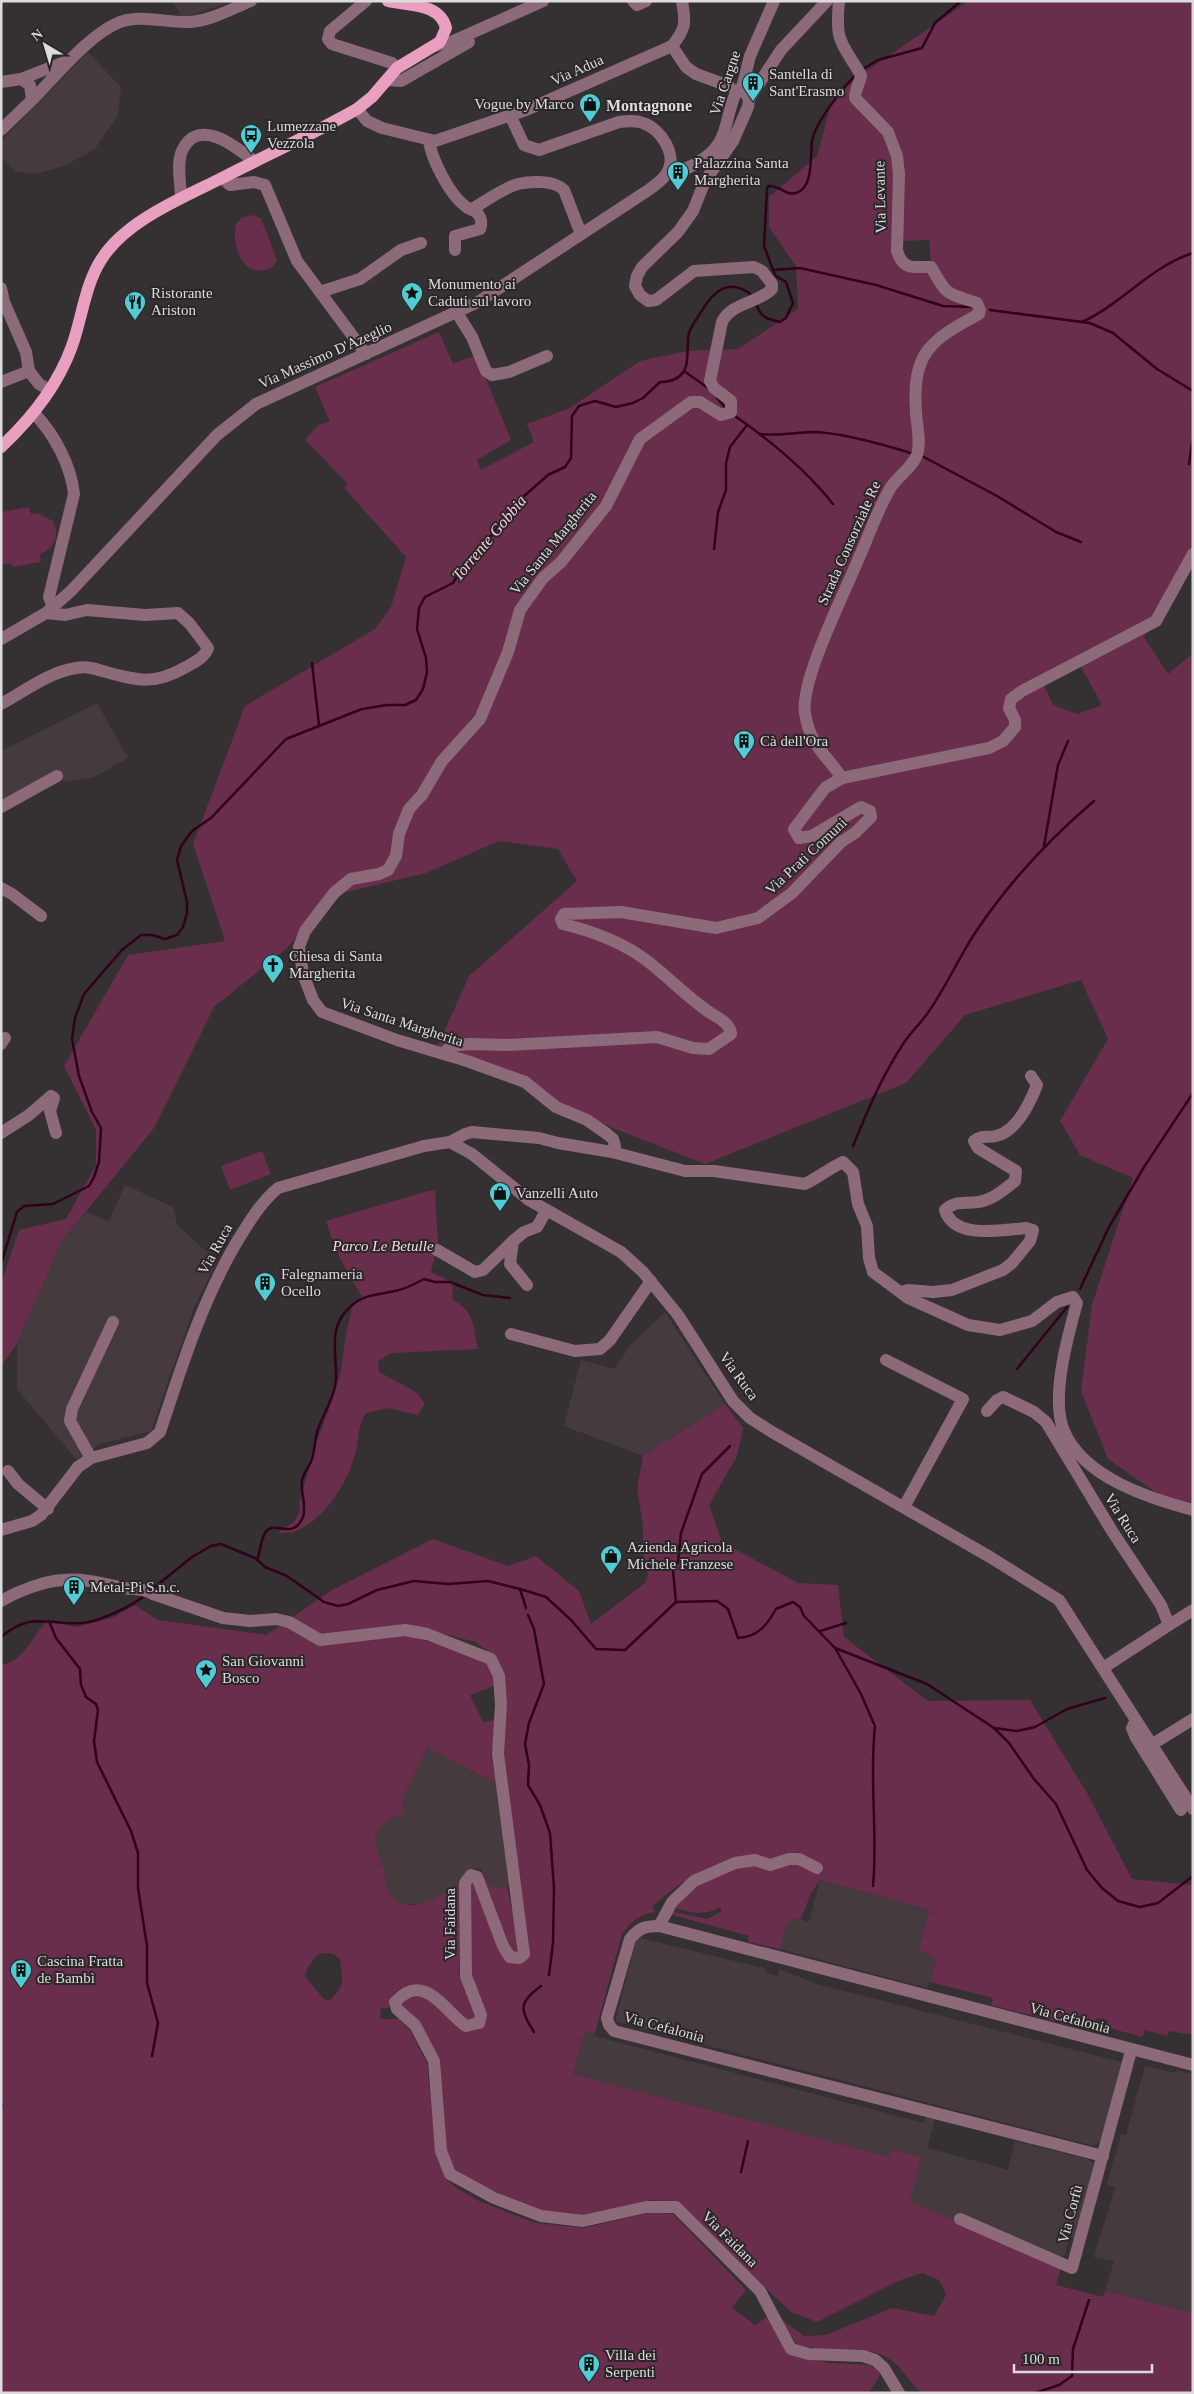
<svg xmlns="http://www.w3.org/2000/svg" width="1194" height="2394" font-family="'Times New Roman',serif">
<rect width="100%" height="100%" fill="#353032"/>
<g fill="#453a3e">
<polygon points="173,1 234,1 182,18"/>
<polygon points="88,52 121,87 118,116 94,150 64,166 35,174 16,172 1,157 1,141"/>
<polygon points="97,703 128,758 94,777 64,782 58,773 1,803 1,751"/>
<polygon points="125,1185 173,1207 177,1225 217,1261 194,1308 151,1431 103,1443 76,1459 17,1389 17,1343 62,1241 86,1212 109,1221"/>
<polygon points="665,1312 725,1404 643,1456 564,1426 581,1360 615,1369 629,1346"/>
<polygon points="428,1748 496,1783 511,1887 491,1887 481,1869 475,1868 466,1872 461,1882 430,1904 400,1904 394,1901 384,1879 375,1844 375,1835 381,1824 405,1812 401,1801"/>
<polygon points="820,1880 930,1910 918,1951 925,1952 934,1959 935,1965 928,1988 780,1949 787,1924 791,1920 796,1918 809,1922"/>
<polygon points="637,1937 767,1969 766,1973 777,1976 779,1969 817,1984 1122,2062 1102,2140 1095,2145 1090,2145 617,2022 616,2018"/>
<polygon points="585,2030 595,2033 595,2036 924,2123 927,2114 936,2117 927,2148 1002,2168 1008,2170 1015,2141 1087,2159 1093,2163 1094,2170 1075,2237 1069,2238 1065,2255 1060,2257 989,2225 958,2222 909,2201 921,2157 891,2149 889,2158 573,2074"/>
<polygon points="1145,2066 1175,2073 1176,2070 1193,2074 1193,2313 1105,2291 1114,2261 1094,2257 1115,2187 1107,2184 1121,2135 1126,2135"/>
</g>
<g fill="#692e4b" fill-rule="evenodd">
<path d="M969,1H1193V565L1159,623L1143,636L1168,674L1193,653V1510L1170,1502L1108,1459L1081,1391L1092,1305L1133,1178L1080,1155L1060,1121L1108,1039L1081,980L965,1015L906,1083L705,1164L615,1129L501,1075L435,1052L469,976L577,881L558,849L499,841L426,873L334,895L287,948L214,1007L154,1128L62,1241L17,1343L1,1367V1283L19,1230L66,1219L96,1165V1130L64,1066L128,955L225,941L193,844L245,706L375,629L391,607L406,557L344,488L348,484L305,440L318,425L330,422L315,387L439,332L453,364L476,355L511,440L477,460L481,470L534,442L527,424L570,408L640,361L687,351L738,349L798,309L796,266L769,227V197L817,156L834,93ZM929,240L931,262L908,264L900,241ZM1081,667L1102,705L1077,714L1053,705L1043,684Z"/>
<path d="M251,215L261,218L277,260C274,266 272,268 265,270C241,275 231,243 236,224L242,218Z"/>
<path d="M29,507L31,514L37,513L53,521C60,536 55,547 40,554L41,562L12,567L11,563L1,565L2,512Z"/>
<polygon points="262,1151 271,1174 230,1190 221,1166"/>
<path d="M428,1191H435L438,1243L431,1272L452,1282L453,1300C475,1312 473,1326 478,1349L392,1353L378,1361L379,1372L416,1392L425,1403L418,1415L388,1408L366,1413C358,1425 359,1437 356,1450C349,1482 326,1518 296,1531C290,1534 283,1532 277,1533L294,1522L299,1513L300,1501L316,1442L322,1429L341,1371L345,1340L352,1308L362,1296C346,1272 334,1248 326,1221Z"/>
<path d="M725,1404L743,1428L737,1456L709,1505L722,1542L798,1583L838,1585L844,1637L928,1701L1030,1700L1087,1793L1132,1879L1193,1885V2035L1169,2031L1167,2036L1145,2030L1142,2037L1106,2027L1108,2020L1097,2018L1092,2031L991,2005L993,1998L930,1982L935,1965L934,1959L925,1952L918,1951L930,1910L820,1880L811,1893L801,1919L796,1918L787,1924L780,1949L748,1942L749,1936L669,1914L670,1911L707,1919L722,1911L720,1907C704,1917 689,1912 672,1907L693,1888L732,1867L790,1861L807,1865L823,1874L820,1865L809,1861L799,1852L775,1859L763,1857L701,1873L677,1886L652,1906L655,1912C641,1914 630,1922 622,1934L595,2033L585,2031L573,2074L889,2157L891,2149L921,2157L910,2201L1061,2267L1056,2285L1103,2297L1105,2291L1193,2313V2393H921C912,2384 906,2375 898,2366C875,2343 848,2353 820,2349C812,2348 805,2346 797,2345L775,2312L786,2323L804,2336L826,2335L892,2308L934,2316L946,2295L939,2280L922,2273L896,2282L817,2322L791,2312L675,2201L651,2200L586,2216L542,2214L453,2171L444,2151L437,2060L400,2009L402,2000L424,1995L478,2028L472,1977L469,1883L473,1879L499,1948L520,1963L495,1657L476,1642L405,1624L320,1635L291,1618L332,1590L433,1539L508,1566L536,1556L579,1591L591,1624L645,1583L648,1574L643,1555V1525L637,1488L643,1456Z"/>
<path d="M135,1605L158,1620L266,1635L282,1625L318,1646L406,1634L483,1660L492,1669L494,1686L470,1695L483,1722L498,1719L491,1754L496,1783L428,1748L401,1801L405,1812C363,1833 374,1836 386,1876L384,1879L394,1901C420,1913 441,1896 461,1882L459,1974L475,2006L478,2018L469,2023C449,2006 425,1973 397,1991C391,1995 389,2001 389,2008H381L380,2019H399L409,2029L427,2063L436,2152L446,2179L458,2189L479,2201L535,2223L584,2228L653,2212L673,2214L746,2290L732,2308L755,2325L767,2317L793,2354L829,2363L870,2365L881,2373L869,2393H1V1665C24,1662 32,1636 47,1621L77,1627L114,1617ZM324,1953L333,1954L340,1959C342,1979 346,1985 330,2000L324,1999L305,1977L307,1969L317,1955Z"/>
<polygon points="482,1871 491,1887 507,1887 521,1949 519,1953 512,1953 479,1876"/>
</g>
<g fill="none" stroke-linecap="round" stroke-linejoin="round">
<g stroke="#32001c" stroke-width="2.5">
<polyline points="863,69 878,60 922,48 935,23 961,1"/>
<polyline points="773,270 800,268 876,285 943,306 972,307"/>
<path d="M756,304C761,317 766,319 780,322L786,318L793,303L786,282L776,276L773,270L764,246L767,189L768,186C780,185 785,196 796,193C814,188 810,155 812,141C815,123 843,87 857,74"/>
<polyline points="990,310 1090,323 1113,333 1157,369 1193,391"/>
<path d="M1082,322C1122,304 1151,266 1193,253"/>
<polyline points="684,371 708,388"/>
<polyline points="717,398 726,408"/>
<path d="M735,416C771,441 805,469 833,504"/>
<path d="M760,434C777,436 793,433 811,432C840,432 885,445 914,454"/>
<polyline points="922,456 997,496 1056,532 1081,542"/>
<polyline points="1189,464 1193,436 1193,405"/>
<polyline points="714,549 718,512 726,490 726,463 730,447 747,425"/>
<polyline points="312,663 319,725"/>
<polyline points="1044,846 1058,765 1068,741"/>
<path d="M853,1146C868,1109 883,1074 905,1041C912,1031 920,1024 927,1014C945,989 958,959 975,933C1009,882 1048,840 1094,801"/>
<path d="M1,1264L17,1212L24,1206L53,1204L89,1186L94,1177L99,1162L101,1128L92,1112L79,1076L72,1039L75,1018L84,994L122,950L141,935H152L165,939L177,935L183,927L187,913V902L177,860L181,846L192,831L211,818L286,739L362,709L387,705H405L416,700L423,689L427,672L426,658L417,629L419,608L425,597L453,583L469,558L485,544L515,504L548,475L565,467L571,458L572,416L579,406L595,401L616,407L633,403L643,398L660,382C669,382 679,379 684,371C690,361 686,344 689,333C691,326 697,319 701,312C714,290 729,277 753,296"/>
<polyline points="1080,1289 1109,1227 1144,1167 1193,1093"/>
<polyline points="1017,1369 1067,1307"/>
<path d="M255,1558H258C260,1550 261,1542 264,1535C272,1516 292,1543 303,1517C307,1505 300,1492 302,1480C304,1472 310,1466 312,1459C315,1449 315,1438 318,1429C324,1413 335,1396 336,1379C337,1352 327,1328 350,1307C364,1293 381,1295 399,1290C408,1288 416,1283 424,1279L435,1282H450L483,1295L510,1298"/>
<polyline points="520,1589 526,1608"/>
<path d="M151,1590L192,1557L211,1546L221,1544L255,1558L265,1567L287,1576L324,1602L338,1606L348,1604L377,1590L414,1581L448,1584L488,1581L520,1589L546,1597L571,1620L596,1649L625,1650L676,1602L717,1601L728,1609L738,1638C758,1637 767,1625 776,1609L793,1602L800,1607L804,1616L835,1648L927,1684L994,1728L1009,1743L1034,1779L1056,1804L1087,1870L1102,1888L1118,1901L1140,1907L1158,1903L1193,1876"/>
<polyline points="676,1603 673,1570 678,1562 681,1533 702,1474 730,1446"/>
<polyline points="528,1615 534,1629 544,1684 529,1723 525,1744 529,1765 528,1785 540,1805 550,1833 554,1888 553,1943 549,1975"/>
<polyline points="49,1621 56,1638 80,1669 81,1685 86,1697 96,1704 98,1710 94,1741 97,1762 131,1831 138,1853 138,1888 147,1946 147,1983 158,2023 152,2056"/>
<polyline points="820,1631 846,1623"/>
<path d="M1,1637C33,1610 48,1626 82,1623C98,1622 133,1606 145,1595"/>
<polyline points="835,1648 861,1694 874,1724"/>
<polyline points="994,1728 1017,1731 1035,1727 1067,1709 1105,1698"/>
<path d="M873,1886C878,1833 869,1779 875,1726"/>
<path d="M534,2032C519,2009 519,2002 541,1986"/>
<polyline points="1,2103 2,2105"/>
<polyline points="741,2172 748,2141"/>
<polyline points="1035,2393 1059,2385 1072,2376 1073,2349 1089,2300"/>
</g>
<g stroke="#8d6a79" stroke-width="12">
<polyline points="366,1 330,31 328,39 332,44 392,63 397,68"/>
<polyline points="633,1 637,5 646,1"/>
<path d="M682,1C686,24 686,28 672,46L686,67L696,74L729,86"/>
<path d="M839,1C835,42 841,42 861,75C860,83 855,89 855,98L888,132L897,156L899,174L897,251C904,272 914,266 931,267C948,297 945,292 977,303L980,310L979,314C929,341 912,353 916,413C917,426 921,443 917,455C912,468 898,476 891,487C877,510 869,536 858,560C844,594 800,681 805,713C810,746 825,753 842,778"/>
<polyline points="434,46 451,42 543,1"/>
<polyline points="387,80 401,81 469,42"/>
<polyline points="1,82 21,79 67,61"/>
<polyline points="749,99 781,50 827,1"/>
<path d="M32,100C56,76 89,34 120,22C141,14 167,23 189,22C210,21 231,9 251,1"/>
<polyline points="357,109 367,121 382,128 435,141 526,110 672,46"/>
<polyline points="1,130 32,100 30,85 21,79"/>
<path d="M429,140C431,159 450,195 465,206C469,210 474,209 478,214C482,219 482,224 480,229L455,236V250"/>
<path d="M668,172C679,172 687,169 697,163C732,142 722,122 737,90L742,88L750,56L774,1"/>
<polyline points="222,178 230,185 254,182 265,185 297,261 366,354"/>
<path d="M181,198C181,184 176,164 182,151C198,116 235,146 254,161"/>
<path d="M472,209C484,202 505,187 518,184C531,181 555,180 564,190L581,234"/>
<polyline points="1,288 4,302 26,352 29,371 39,384 50,390"/>
<polyline points="320,292 360,279 401,250 421,243"/>
<polyline points="457,313 472,337 486,371 492,375 509,372 547,356"/>
<polyline points="1,382 29,371"/>
<path d="M34,413C54,434 71,465 74,494L49,597L53,606"/>
<path d="M1,639L46,613L71,591L217,435L256,404L478,302L650,189C656,184 663,180 667,173C678,155 661,129 643,123C635,120 627,121 619,122L539,150L524,145L510,115"/>
<path d="M1,704C25,691 49,672 76,668C87,666 96,669 106,672C139,681 155,685 186,667C196,661 204,658 208,648L190,624L178,613L145,615L87,610L65,615L46,613"/>
<polyline points="1,807 57,776"/>
<polyline points="1,888 12,894 41,916"/>
<polyline points="1,1044 5,1038"/>
<path d="M448,1055L447,1050L451,1046L469,1044L508,1045L657,1037L693,1048L709,1049L731,1034C730,1021 714,1017 705,1009C684,994 666,975 646,960C622,942 592,931 563,924L561,919L564,914L621,912L716,928L758,918L792,893L841,842L855,833L871,817L870,811L861,807L812,836L799,838L794,829L825,788L842,778L989,748L1003,741L1015,727V720L1009,708L1011,699L1022,691L1156,621L1193,554"/>
<polyline points="1,1133 29,1115 51,1096 54,1098 50,1111 56,1133"/>
<path d="M450,1142L465,1134L472,1132L539,1138L558,1143L612,1152L685,1171H714L805,1184C819,1177 830,1168 843,1162L853,1172L858,1204L867,1226L869,1258L873,1272L908,1298L968,1325L1000,1330L1032,1321L1057,1302L1073,1297L1077,1303C1068,1335 1050,1399 1064,1431C1083,1477 1148,1498 1193,1510"/>
<path d="M612,1152L615,1146L613,1139L607,1134L587,1120L556,1107L525,1082L467,1061L397,1040L322,1012L313,1000L303,974L299,947L305,931L334,893L351,879L379,874L388,870L396,856L399,834L409,809L422,795L442,761L480,719L508,652L520,610L543,578L561,562L606,506L640,439L691,402H700L721,415L731,412V401L714,388L710,381L722,322C732,302 757,304 772,289V284L762,271L754,267L694,271L656,300L648,301L640,295L635,286L637,276L642,267L678,232L693,211L705,181L733,141L748,107L749,99L742,88"/>
<polyline points="437,1250 475,1272 483,1270 513,1241"/>
<polyline points="527,1285 510,1264 513,1241 524,1232 537,1227 546,1211"/>
<path d="M902,1292L908,1290L933,1292L952,1290L1003,1270L1012,1263L1030,1241L1033,1230L1026,1228C1002,1230 954,1240 945,1210C956,1200 964,1204 978,1202C992,1200 1004,1190 1015,1181L1016,1171L978,1148L974,1141C980,1135 988,1138 996,1136C1017,1131 1030,1103 1037,1085L1031,1076"/>
<polyline points="511,1334 575,1351 600,1349 610,1340 651,1281"/>
<polyline points="886,1360 963,1399 904,1507"/>
<polyline points="987,1411 997,1400 1003,1397 1034,1412 1046,1422 1112,1531 1161,1605 1169,1625 1103,1668"/>
<polyline points="91,1458 70,1421 72,1409 113,1322"/>
<polyline points="8,1471 18,1484 48,1509"/>
<path d="M1,1530L32,1521L41,1515L78,1467L91,1458L147,1443L160,1432C181,1368 201,1304 235,1245C248,1224 259,1204 278,1188L424,1146L450,1142L472,1154L529,1200L621,1252L643,1272L678,1315L733,1401L750,1418L772,1432L990,1557L1059,1600L1193,1809"/>
<path d="M1,1601C18,1591 44,1581 63,1580C83,1578 105,1584 124,1588C136,1590 143,1588 153,1594L223,1618L250,1621L276,1619L289,1622L320,1640L405,1630L427,1634L491,1659L499,1676L501,1704L498,1754L524,1954L519,1958L510,1957L503,1946L477,1877L471,1875L465,1883L466,1976L481,2015L479,2023L466,2026C445,2012 425,1970 395,2002L397,2009L415,2025L434,2061L441,2151L450,2174L494,2198L541,2216L583,2221L646,2207H676L760,2291L791,2349L809,2354L863,2356L875,2360L884,2368L899,2393"/>
<polyline points="1169,1625 1193,1610"/>
<polyline points="1136,1720 1132,1728 1135,1736 1181,1810"/>
<polyline points="1151,1745 1193,1719"/>
<polyline points="659,1926 672,1902 694,1881 735,1863 755,1860 770,1865 789,1859 799,1859 817,1868"/>
<path d="M1103,2156L614,2031L609,2025L607,2018L630,1939C639,1928 645,1926 659,1926L1193,2065"/>
<polyline points="960,2219 1072,2268 1131,2051"/>
</g>
<path stroke="#e9a0c0" stroke-width="12" d="M1,447C31,419 58,385 72,346C82,318 85,285 101,260C125,221 182,198 222,178C267,155 313,134 357,109L372,97L397,68L440,42L446,28C440,3 409,6 388,1"/>
</g>
<defs>
<g id="building-pin" transform="scale(1.125)"><path d="M0 17L-7.5 6A9.5 9.5 0 1 1 7.5 6Z" fill="#51ccd4" stroke="#2b2628"/><path d="M-4-6H4V6H1V3H-1V6H-4ZM-2.5-4.3h1.7v1.8h-1.7ZM.8-4.3h1.7v1.8H.8ZM-2.5-1h1.7V.8h-1.7ZM.8-1h1.7V.8H.8Z" fill="#111"/></g>
<g id="shop-pin" transform="scale(1.125)"><path d="M0 17L-7.5 6A9.5 9.5 0 1 1 7.5 6Z" fill="#51ccd4" stroke="#2b2628"/><path d="M-5-2.5h2.3a2.7 3.5 0 0 1 5.4 0H5L5.5 6h-11ZM-1.5-2.5h3a1.5 2.3 0 0 0-3 0Z" fill="#111"/></g>
<g id="bus-pin" transform="scale(1.125)"><path d="M0 17L-7.5 6A9.5 9.5 0 1 1 7.5 6Z" fill="#51ccd4" stroke="#2b2628"/><path d="M-5-6H5V4H4V6H2V4H-2V6H-4V4H-5ZM-3.5-4V0h7V-4ZM-3.5 1.2v1.5H-2V1.2ZM2 1.2v1.5H3.5V1.2Z" fill="#111"/></g>
<g id="sight-pin" transform="scale(1.125)"><path d="M0 17L-7.5 6A9.5 9.5 0 1 1 7.5 6Z" fill="#51ccd4" stroke="#2b2628"/><path d="M0-6L1.8-2.2L6-1.7L2.9 1.2L3.7 5.4L0 3.3L-3.7 5.4L-2.9 1.2L-6-1.7L-1.8-2.2Z" fill="#111"/></g>
<g id="restaurant-pin" transform="scale(1.125)"><path d="M0 17L-7.5 6A9.5 9.5 0 1 1 7.5 6Z" fill="#51ccd4" stroke="#2b2628"/><path d="M-5-6h1v4h1v-4h1v4h1v-4h1v5L-1.5 .5V6h-2V.5L-5-1ZM5-6V6H3V1.5H1.5Q1.5-4 5-6Z" fill="#111"/></g>
<g id="church-pin" transform="scale(1.125)"><path d="M0 17L-7.5 6A9.5 9.5 0 1 1 7.5 6Z" fill="#51ccd4" stroke="#2b2628"/><path d="M-1.2-6h2.4v3.5h3.3v2.4h-3.3V6h-2.4V-.1h-3.3v-2.4h3.3Z" fill="#111"/></g>
</defs>
<g fill-rule="evenodd">
<use href="#building-pin" x="753" y="83"/>
<use href="#shop-pin" x="590" y="104"/>
<use href="#bus-pin" x="251" y="135"/>
<use href="#building-pin" x="678" y="172"/>
<use href="#sight-pin" x="412" y="293"/>
<use href="#restaurant-pin" x="135" y="302"/>
<use href="#building-pin" x="744" y="741"/>
<use href="#church-pin" x="273" y="965"/>
<use href="#shop-pin" x="500" y="1193"/>
<use href="#building-pin" x="265" y="1283"/>
<use href="#shop-pin" x="611" y="1556"/>
<use href="#building-pin" x="74" y="1587"/>
<use href="#sight-pin" x="206" y="1670"/>
<use href="#building-pin" x="21" y="1970"/>
<use href="#building-pin" x="589" y="2364"/>
</g>
<g text-anchor="middle" dominant-baseline="central" stroke-width="4" stroke-linejoin="round" paint-order="stroke">
<g font-size="15" fill="#dedbdc" stroke="#2b2628">
<text transform="translate(577 70) rotate(-24)">Via Adua</text>
<text transform="translate(725 83) rotate(-71)">Via Cargne</text>
<text transform="translate(880 197) rotate(-91)">Via Levante</text>
<text transform="translate(325 355) rotate(-24)">Via Massimo D'Azeglio</text>
<text transform="translate(553 543) rotate(-51)">Via Santa Margherita</text>
<text transform="translate(849 543) rotate(-66)">Strada Consorziale Re</text>
<text transform="translate(806 856) rotate(-43)">Via Prati Comuni</text>
<text transform="translate(402 1022) rotate(18)">Via Santa Margherita</text>
<text transform="translate(215 1249) rotate(-61)">Via Ruca</text>
<text transform="translate(739 1376) rotate(54)">Via Ruca</text>
<text transform="translate(1123 1518) rotate(58)">Via Ruca</text>
<text transform="translate(450 1924) rotate(-90)">Via Faidana</text>
<text transform="translate(1070 2018) rotate(15)">Via Cefalonia</text>
<text transform="translate(664 2027) rotate(15)">Via Cefalonia</text>
<text transform="translate(1070 2214) rotate(-75)">Via Corfù</text>
<text transform="translate(730 2239) rotate(45)">Via Faidana</text>
</g>
<g font-size="15" fill="#dedbdc" stroke="#2b2628" text-anchor="start">
<text x="769" y="74">Santella di<tspan x="769" dy="17">Sant'Erasmo</tspan></text>
<text x="574" y="104" text-anchor="end">Vogue by Marco</text>
<text x="267" y="126">Lumezzane<tspan x="267" dy="17">Vezzola</tspan></text>
<text x="694" y="163">Palazzina Santa<tspan x="694" dy="17">Margherita</tspan></text>
<text x="428" y="284">Monumento ai<tspan x="428" dy="17">Caduti sul lavoro</tspan></text>
<text x="151" y="293">Ristorante<tspan x="151" dy="17">Ariston</tspan></text>
<text x="760" y="741">Cà dell'Ora</text>
<text x="289" y="956">Chiesa di Santa<tspan x="289" dy="17">Margherita</tspan></text>
<text x="516" y="1193">Vanzelli Auto</text>
<text x="281" y="1274">Falegnameria<tspan x="281" dy="17">Ocello</tspan></text>
<text x="627" y="1547">Azienda Agricola<tspan x="627" dy="17">Michele Franzese</tspan></text>
<text x="90" y="1587">Metal-Pi S.n.c.</text>
<text x="222" y="1661">San Giovanni<tspan x="222" dy="17">Bosco</tspan></text>
<text x="37" y="1961">Cascina Fratta<tspan x="37" dy="17">de Bambì</tspan></text>
<text x="605" y="2355">Villa dei<tspan x="605" dy="17">Serpenti</tspan></text>
</g>
<g font-size="15" font-style="italic" fill="#f4dce6" stroke="#2b2628">
<text x="383" y="1246">Parco Le Betulle</text>
</g>
<g font-size="16" font-weight="bold" fill="#dedbdc" stroke="#2b2628">
<text x="649" y="105">Montagnone</text>
</g>
<g font-size="16" font-style="italic" fill="#fbcde0" stroke="#2b2628">
<text transform="translate(489 538) rotate(-50)">Torrente Gobbia</text>
</g>
</g>
<rect width="1194" height="2394" fill="none" stroke="#dedbdc" stroke-width="5"/>
<g transform="translate(45 45) rotate(322)" stroke="#2b2628" stroke-width="4" paint-order="stroke">
<path d="M0-4L9 19L0 12L-9 19Z" fill="#dedbdc"/>
<text y="-8" font-size="14" font-weight="bold" text-anchor="middle" fill="#dedbdc">N</text>
</g>
<path d="M1014 2364v8h138v-8" fill="none" stroke="#dedbdc" stroke-width="2.5"/>
<text x="1022" y="2364" font-size="15" fill="#dedbdc" stroke="#2b2628" stroke-width="4" paint-order="stroke">100 m</text>
</svg>
